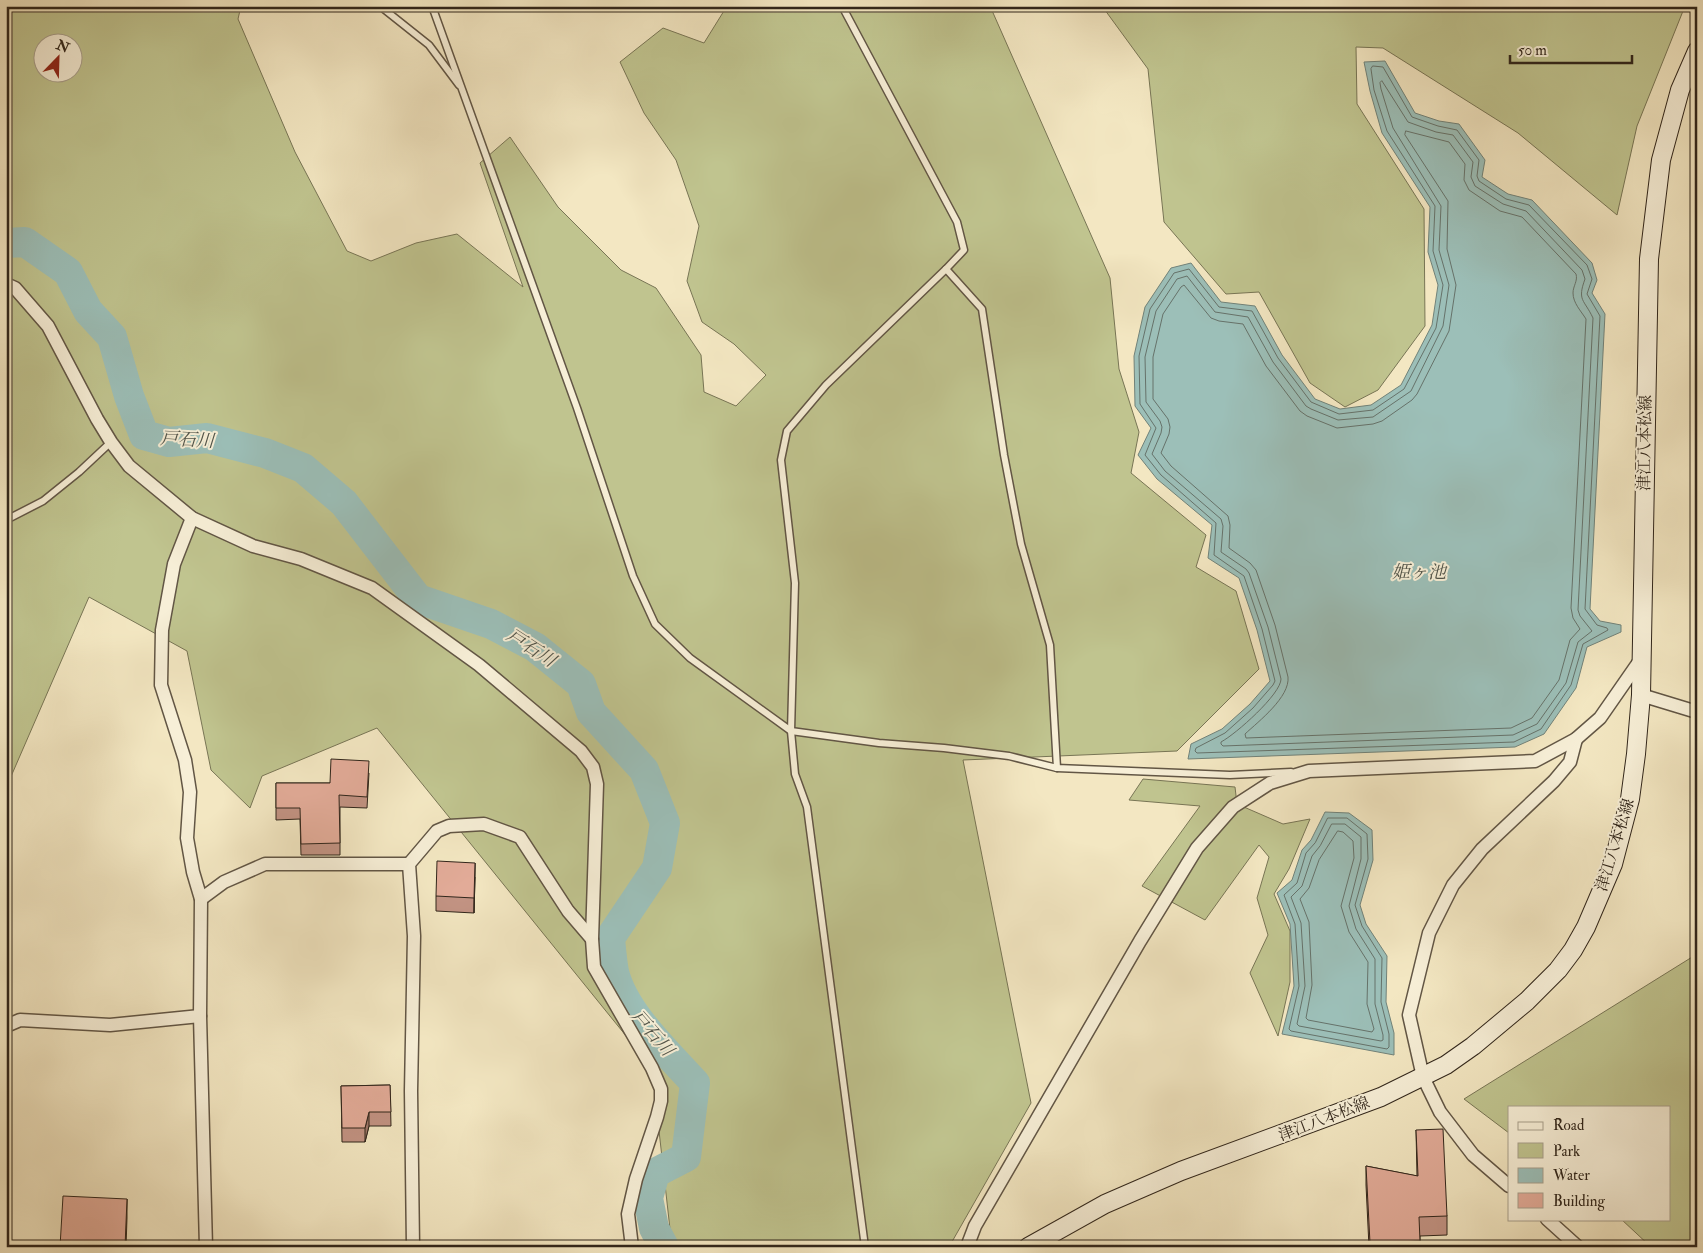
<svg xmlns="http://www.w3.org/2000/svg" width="1703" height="1253" font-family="'IM FELL Double Pica','Noto Serif JP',serif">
<rect width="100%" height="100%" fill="#f3e7c2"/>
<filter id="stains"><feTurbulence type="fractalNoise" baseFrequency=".004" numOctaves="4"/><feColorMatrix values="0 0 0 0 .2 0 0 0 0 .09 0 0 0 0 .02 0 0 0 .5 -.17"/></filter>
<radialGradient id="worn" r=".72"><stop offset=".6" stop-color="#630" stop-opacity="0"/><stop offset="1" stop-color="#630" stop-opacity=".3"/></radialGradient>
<g fill="#c0c48f" stroke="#787555" fill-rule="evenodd">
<path d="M6,6H241L238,19L295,152L347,251L371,261L416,243L457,234L523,287L480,163L510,137L558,207L621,270L656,288L701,355L704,392L736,406L766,375L734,344L702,322L687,281L699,226L676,160L644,113L620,62L663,28L704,43L727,6H990L1110,278L1119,369L1139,432L1131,473L1206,535L1196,567L1236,591L1259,669L1177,751L963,760L1031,1103L949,1247H672L652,1068L377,728L262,776L250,808L211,770L187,651L89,597L6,788ZM42,42H72V72H42Z"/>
<polygon points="1102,6 1685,6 1637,126 1617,215 1518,133 1383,48 1356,47 1357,104 1424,209 1425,326 1378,390 1345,407 1310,383 1259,292 1226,294 1164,222 1148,69"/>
<polygon points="1143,779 1235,787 1237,804 1283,824 1310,819 1289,869 1274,894 1290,931 1290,982 1278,1036 1250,973 1268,935 1257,898 1269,857 1259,845 1205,920 1142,886 1200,806 1129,800"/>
<polygon points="1697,954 1697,1247 1651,1247 1621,1219 1669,1219 1669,1107 1509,1107 1509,1133 1464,1099"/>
</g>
<g fill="#9cbfb8" stroke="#718279">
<polygon points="1385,61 1415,113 1439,121 1459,124 1485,160 1482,177 1508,194 1532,200 1592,263 1597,280 1592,293 1605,314 1590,609 1600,621 1621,625 1621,632 1587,647 1576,688 1544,734 1515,747 1188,759 1191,744 1222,729 1250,704 1270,681 1257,630 1239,578 1208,558 1212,525 1157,479 1138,455 1151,428 1135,406 1134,356 1145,307 1171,268 1191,263 1221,302 1255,306 1282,355 1315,399 1340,409 1371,405 1401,385 1432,325 1438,285 1428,252 1430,207 1382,133 1370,91 1364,62"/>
<polygon points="1325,812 1349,813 1372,830 1373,860 1360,905 1366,924 1387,956 1386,1002 1394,1033 1394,1055 1282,1034 1294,986 1290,924 1277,893 1292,880 1302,850 1311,840"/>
</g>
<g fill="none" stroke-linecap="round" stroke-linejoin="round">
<g stroke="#66726a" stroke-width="1">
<polygon points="1373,66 1383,67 1412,117 1438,126 1457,130 1479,160 1477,176 1479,181 1506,199 1529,205 1587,265 1592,279 1587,294 1600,316 1585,609 1597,625 1607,628 1608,630 1583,644 1571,685 1541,729 1514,742 1197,753 1195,751 1196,748 1225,733 1253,708 1273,685 1275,681 1262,629 1244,576 1214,555 1216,523 1161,475 1145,455 1156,428 1140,404 1139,356 1150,309 1174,273 1189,269 1219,307 1252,311 1278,358 1311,402 1339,414 1373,410 1404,389 1436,328 1443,285 1433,251 1435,206 1387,131 1374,90 1371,69"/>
<path d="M1382,81L1408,122L1436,132L1453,135L1473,162L1471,177L1475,186L1503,204L1526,211L1582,270L1585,279C1577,301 1584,299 1593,318L1578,610L1580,616L1592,631L1578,642L1566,683L1537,724L1513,735L1223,746L1221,744V742C1236,734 1281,694 1281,679L1268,627L1249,573L1246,569L1221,552L1223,526L1221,519L1165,471L1152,454L1161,433L1162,427L1160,421L1146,402L1145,357L1156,311L1177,279L1187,276L1215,312L1248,317L1273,362L1306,406L1311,409L1338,420L1373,417L1411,391L1443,326L1449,285L1439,250L1441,206L1393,128L1381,89L1380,83Z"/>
<path d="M1406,131L1449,142L1465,164L1464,180L1469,190L1500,211L1522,217L1576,274C1578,281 1573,286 1573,293C1573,303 1581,311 1586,319L1571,608L1573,618L1580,629L1570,640L1559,680L1532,718L1511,728L1246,738L1245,734C1259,721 1290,697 1288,677L1275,625L1256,570L1250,563L1229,548L1230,525L1228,516L1171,466L1161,453L1169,434L1170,427L1168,419L1153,399V357L1163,314L1181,287L1184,285L1211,318L1219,321L1243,324L1266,366L1300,411L1307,416L1337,428L1373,424L1382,421L1412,400L1417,394L1449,331L1456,285L1447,249L1448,201L1405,135Z"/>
<polygon points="1328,818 1347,818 1367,834 1368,859 1355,905 1362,926 1382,958 1381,1002 1389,1034 1389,1047 1387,1049 1291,1031 1289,1029 1299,986 1295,924 1284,895 1297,883 1306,853 1315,843"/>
<polygon points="1332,824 1345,824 1361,837 1361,859 1349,906 1356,929 1375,959 1375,1004 1383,1035 1383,1040 1381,1041 1299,1026 1297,1024 1305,986 1301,923 1291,897 1302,886 1312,856 1320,846"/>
<polygon points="1338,831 1343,832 1353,841 1354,858 1341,906 1349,932 1368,962 1367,1004 1374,1029 1372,1032 1308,1020 1306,1018 1312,985 1309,922 1300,899 1309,888 1319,860"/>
</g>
<path stroke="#9cbfb8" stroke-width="30" d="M6,243L25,242L68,272L88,311L112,337L129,396L144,435L169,442L207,438L265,453L303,468L344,503L418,599L491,624L535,647L581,684L591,712L644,770L665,823L657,868L610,938C611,949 612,961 614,972C624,1013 667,1052 695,1083L686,1157L655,1173L648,1198L654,1228L664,1247"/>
<g stroke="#625645" stroke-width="9">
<g id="service">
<polyline points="380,6 429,45 459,85"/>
<polyline points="432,6 577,408 633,576 655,624 690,658 791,731 879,743 944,748 1009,756 1057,768 1230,775 1291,772"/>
<polyline points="842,6 957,222 964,250 946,269 826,385 787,431 781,460 795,583 791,731 795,774 807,807 865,1247"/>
<polyline points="946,269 982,309 1004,455 1021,544 1050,645 1057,768"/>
<polyline points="6,520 43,501 79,472 111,442"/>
</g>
</g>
<g stroke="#625645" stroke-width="15">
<g id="minor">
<polyline points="6,284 15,288 48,326 97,419 111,442 129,466 192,518 253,546 301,559 372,588 479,665 581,751 593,767 597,784 592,939 594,967 652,1068 661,1089 661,1101 657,1117 636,1179 628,1214 632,1247"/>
<polyline points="192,518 174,564 162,630 161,685 185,760 190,792 187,838 193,872 201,899 200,1016 206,1247"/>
<polyline points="1641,695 1697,712"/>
<polyline points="201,899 224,882 265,864 409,864"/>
<polyline points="6,1026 20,1020 110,1025 200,1016"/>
<polyline points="1509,1186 1473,1155 1440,1112 1423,1077 1409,1015 1429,933 1453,885 1482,849 1554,781 1570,762 1576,739"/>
<polyline points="1547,1219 1578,1247"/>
<polyline points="413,1247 411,1091 414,936 409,864 437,831 449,826 484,824 520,837 568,911 592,939"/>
<polyline points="967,1247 975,1226 1140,941 1197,848 1233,807 1270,783 1309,771 1535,761 1576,739 1600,718 1641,659"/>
</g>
</g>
<g stroke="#31261b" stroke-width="20">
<polyline id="secondary" points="1028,1247 1105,1204 1181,1171 1381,1097 1446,1065 1473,1046 1527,1001 1558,970 1573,950 1586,927 1613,864 1630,799 1636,754 1641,695 1649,259 1661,160 1680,90 1697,51"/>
</g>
<use href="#service" stroke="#f7efd7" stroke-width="6"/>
<use href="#minor" stroke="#f7efd7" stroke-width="12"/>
<use href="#secondary" stroke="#f7efd7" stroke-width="18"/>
</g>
<g fill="#c29383" stroke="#31261b">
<polygon points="369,773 367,808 340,807 340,855 301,855 300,819 276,820 276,783 330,783"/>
<polygon points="475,877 474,913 436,911 436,896"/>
<polygon points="390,1085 391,1126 369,1126 365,1142 342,1142 341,1086"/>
<polygon points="1416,1130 1447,1216 1447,1235 1420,1236 1420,1247 1369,1247 1366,1185 1366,1166 1417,1176"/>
</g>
<g fill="#9e786a" stroke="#31261b">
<polygon points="475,863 475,877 474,913 474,898"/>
<polygon points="369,1112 369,1126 365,1142 365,1128"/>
<polygon points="127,1199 127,1218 126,1247 125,1247"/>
</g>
<g fill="#e2ab98" stroke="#31261b">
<polygon points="331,759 369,761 367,797 339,795 340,843 301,844 300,808 276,808 276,783 330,783"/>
<polygon points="437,861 475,863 474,898 436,896"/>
<polygon points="390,1085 391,1112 369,1112 365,1128 342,1128 341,1086"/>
<polygon points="1443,1129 1447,1216 1419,1217 1420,1241 1370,1243 1366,1166 1418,1176 1416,1130"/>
<polygon points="63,1196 127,1199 125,1247 60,1247"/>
</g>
<g text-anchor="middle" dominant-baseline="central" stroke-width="4" stroke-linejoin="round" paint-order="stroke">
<g font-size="16" fill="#31261b" stroke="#f7efd7">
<text transform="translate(1645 443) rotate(-89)">津江八本松線</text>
<text transform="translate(1615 845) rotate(-73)">津江八本松線</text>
<text transform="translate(1324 1119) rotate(-21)">津江八本松線</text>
</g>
<g font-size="18" font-style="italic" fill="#51544a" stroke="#f7efd7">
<text transform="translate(187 440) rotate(3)">戸石川</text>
<text x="1419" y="572">姫ヶ池</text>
<text transform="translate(531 648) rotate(33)">戸石川</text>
<text transform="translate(652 1033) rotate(49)">戸石川</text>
</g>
</g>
<rect width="1703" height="1253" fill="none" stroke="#f3e7c2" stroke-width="25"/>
<rect x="8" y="8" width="1688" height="1238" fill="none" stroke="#31261b" stroke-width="2.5"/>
<rect x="12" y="12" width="1678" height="1228" fill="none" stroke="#31261b"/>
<rect x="1508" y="1106" width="162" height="115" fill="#f7efd7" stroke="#a89f8c"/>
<rect x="1518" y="1122" width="25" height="8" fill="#f7efd7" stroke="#a89f8c"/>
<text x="1553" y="1130" font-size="15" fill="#31261b">Road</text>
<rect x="1518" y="1143" width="25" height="15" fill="#c0c48f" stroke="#a89f8c"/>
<text x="1553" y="1156" font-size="15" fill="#31261b">Park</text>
<rect x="1518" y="1168" width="25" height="15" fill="#9cbfb8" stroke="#a89f8c"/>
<text x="1553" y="1180" font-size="15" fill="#31261b">Water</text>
<rect x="1518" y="1193" width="25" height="15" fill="#e2ab98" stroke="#a89f8c"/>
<text x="1553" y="1206" font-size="15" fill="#31261b">Building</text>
<g transform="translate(58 58) rotate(23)"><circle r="24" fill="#f7efd7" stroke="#a89f8c"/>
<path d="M0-4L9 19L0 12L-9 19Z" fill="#8f2418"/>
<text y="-8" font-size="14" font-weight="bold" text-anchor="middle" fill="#31261b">N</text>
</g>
<path d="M1510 55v8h122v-8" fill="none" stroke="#31261b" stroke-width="2.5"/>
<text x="1518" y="55" font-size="15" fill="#31261b" stroke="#f7efd7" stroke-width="4" paint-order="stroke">50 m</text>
<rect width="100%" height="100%" filter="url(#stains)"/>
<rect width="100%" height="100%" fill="url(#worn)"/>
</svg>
